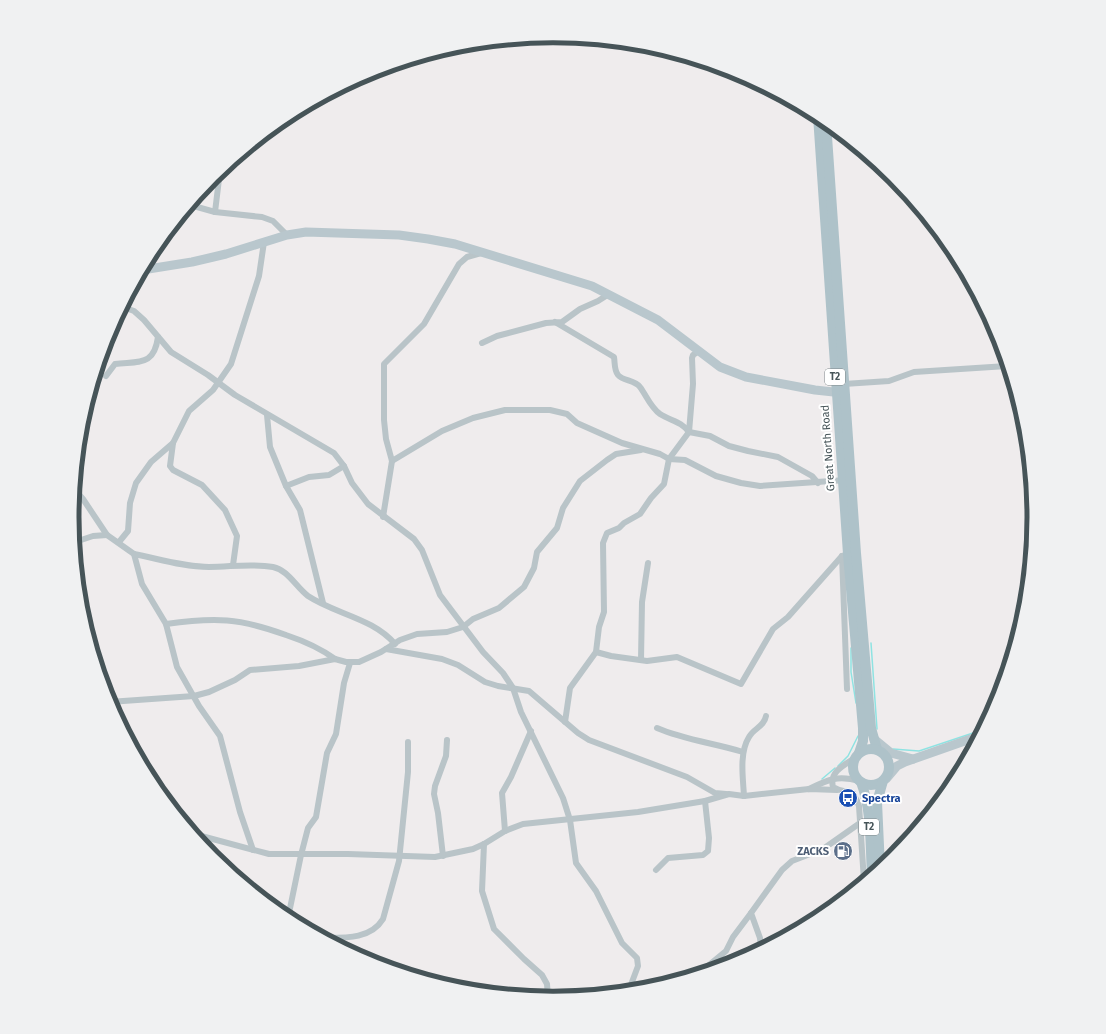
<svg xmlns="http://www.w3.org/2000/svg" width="1106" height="1034" font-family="'Fira Sans',sans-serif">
<rect width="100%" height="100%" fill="#efeced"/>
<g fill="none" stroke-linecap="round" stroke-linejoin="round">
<g stroke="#8ee3e2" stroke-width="1.5">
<polyline points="871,643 877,729"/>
<polyline points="851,648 851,672 856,703"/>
<polyline points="893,749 919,751 982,730"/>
<polyline points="838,766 848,756 858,736"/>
<polyline points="822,779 835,768"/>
</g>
<g stroke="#b9c4c8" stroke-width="6">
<polyline points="190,205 215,212 262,217 273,221 287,235"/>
<polyline points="215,212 220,171"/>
<polyline points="123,307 134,311 144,320 171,352 208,375 235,395 334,453 344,466 352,483 368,504 414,539 422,550 440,595 483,652 503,673 513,688 521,712 563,798 570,820 576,863 596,891 622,943 637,958 638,966 629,990"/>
<path d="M555,322L614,357C615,363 614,370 618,375C623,381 635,380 640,387C646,395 651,408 660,414C671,421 681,421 689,432L710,436L729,446L748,451L778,457L812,476L818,483"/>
<polyline points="482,343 497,336 546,323 562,322 580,309 598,301 609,294"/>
<path d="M106,376L115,364C140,361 154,366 158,337"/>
<polyline points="844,384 889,381 914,372 1007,366"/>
<polyline points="267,415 270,447 286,486 300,510 323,603"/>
<polyline points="173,443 170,466 173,470 202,485 225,510 237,536 233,565"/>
<polyline points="392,461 442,431 473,418 505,410 550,410 567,414 577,423 622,443 660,454 669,459 685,460 716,476 741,483 760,486 846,480"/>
<polyline points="286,486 309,477 329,475 344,466"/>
<polyline points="75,490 83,499 107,535 134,554 142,584 166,624 177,667 199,706 220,736 240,812 253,850"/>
<polyline points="383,517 392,461 386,439 384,420 384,364 424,324 459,264 467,257 481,253"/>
<polyline points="75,542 93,536 107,535"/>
<polyline points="119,542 128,531 130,503 136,483 151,462 173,443 189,411 213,390 231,364 259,276 264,242"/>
<path d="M134,554C159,559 184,567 209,567C230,567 252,563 273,567C288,570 296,587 308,596C335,614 373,618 395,644"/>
<polyline points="842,556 847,689"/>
<path d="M166,624C215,617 240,618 286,635C304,641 320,648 335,659"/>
<polyline points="386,649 442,659 458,665 485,682 498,686 529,691 578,733 589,740 687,777 715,793 726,794"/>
<polyline points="596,652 611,656 647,661 677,657 741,684 773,629 788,617 842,556 850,554"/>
<polyline points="641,660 642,602 648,563"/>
<polyline points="109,702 194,696 209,692 235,680 250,670 299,666 335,659 346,662 359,662 381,652 400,640 417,634 447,632 463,627 473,619 499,608 524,587 534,568 537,552 557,528 563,508 580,481 607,460 616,454 641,450"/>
<polyline points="565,722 570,688 596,652 599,627 604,612 603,543 607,533 619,528 624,523 640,514 651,498 664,484 669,459 689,432 693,384 692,358 693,355 699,351"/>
<path d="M657,728C685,740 714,743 743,752"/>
<path d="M855,758C844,765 829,772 833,787C846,795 852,786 859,806L864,881"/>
<path d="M809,789C829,779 838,775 860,781"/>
<path d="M744,796C743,778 739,753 749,737C754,728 764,727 766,716"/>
<polyline points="505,831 502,793 511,777 531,731"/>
<polyline points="194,834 269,854 348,854 435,857 473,849 484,844 505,831 523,824 638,812 705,801 729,794 744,796 809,789 837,790"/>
<polyline points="484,844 482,891 494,929 524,959 542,975 547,984 548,997"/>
<polyline points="443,856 438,813 434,794 435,786 446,756 447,740"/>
<polyline points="894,856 894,847 903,845"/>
<polyline points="656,870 668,858 703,855 708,851 709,838 705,801"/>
<polyline points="288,918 301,855 308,828 316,817 327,753 336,734 344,683 350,663"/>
<path d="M325,938C345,938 371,939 383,919L399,861L408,772V742"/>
<polyline points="761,949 760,938 751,913 782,870 792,861 823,849 860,823"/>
<polyline points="709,965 726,951 733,937 751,913"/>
</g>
<g stroke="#b9c7cd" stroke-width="9">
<polyline points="142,270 192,262 226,254 287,235 306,232 399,235 428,239 455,244 592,286 658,320 720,367 746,377 815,390 843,393"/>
<polyline points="874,739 891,753 913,759"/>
<polyline points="886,779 897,766 905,762 979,736"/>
</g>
<g stroke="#aec2c9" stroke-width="10">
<polyline points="818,116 848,554 863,728 863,741 859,753"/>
<polyline points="826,122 856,553 871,728 877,749"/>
<circle cx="871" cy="767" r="18"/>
<path d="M861,782C872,811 870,844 872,874"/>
<polyline points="880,868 877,802 883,781"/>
</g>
</g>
<defs>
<g id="bus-disc" transform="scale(1)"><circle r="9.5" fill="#1a4fb4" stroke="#fff"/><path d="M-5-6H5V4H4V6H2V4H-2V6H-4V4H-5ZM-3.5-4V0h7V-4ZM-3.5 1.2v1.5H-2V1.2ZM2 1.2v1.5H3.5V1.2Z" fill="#fff"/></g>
<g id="fuel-disc" transform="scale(1)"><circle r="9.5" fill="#5c6f8a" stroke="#fff"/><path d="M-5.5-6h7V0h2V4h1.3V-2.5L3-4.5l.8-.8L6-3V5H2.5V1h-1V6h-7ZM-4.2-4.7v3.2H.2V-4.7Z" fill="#fff"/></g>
</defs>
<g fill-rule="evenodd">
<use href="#bus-disc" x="848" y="798"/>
<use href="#fuel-disc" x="843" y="851"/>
</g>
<g text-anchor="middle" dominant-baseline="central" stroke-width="4" stroke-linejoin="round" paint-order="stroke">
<g fill="#fff" stroke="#7e878a" stroke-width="1">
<rect x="825" y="369" width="20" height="16" rx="3"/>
<rect x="859" y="819" width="20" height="16" rx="3"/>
</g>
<g font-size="10" font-weight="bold" fill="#465458">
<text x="835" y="377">T2</text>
<text x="869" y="827">T2</text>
</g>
<g font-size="11" fill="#465458" stroke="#fff">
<text transform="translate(828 448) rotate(-94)">Great North Road</text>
</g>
<g font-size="11" font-weight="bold" fill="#164399" stroke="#fff" text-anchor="start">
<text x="862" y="798">Spectra</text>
</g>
<g font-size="11" font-weight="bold" fill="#4e5e75" stroke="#fff" text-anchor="end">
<text x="829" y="851">ZACKS</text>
</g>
</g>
<path d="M0 0H1106V1034H0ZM79 517a474 474 0 1 1 948 0a474 474 0 1 1-948 0Z" fill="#f0f1f2" fill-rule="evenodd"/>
<path fill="none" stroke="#465458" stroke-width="5" d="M79 517a474 474 0 1 1 948 0a474 474 0 1 1-948 0Z"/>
</svg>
